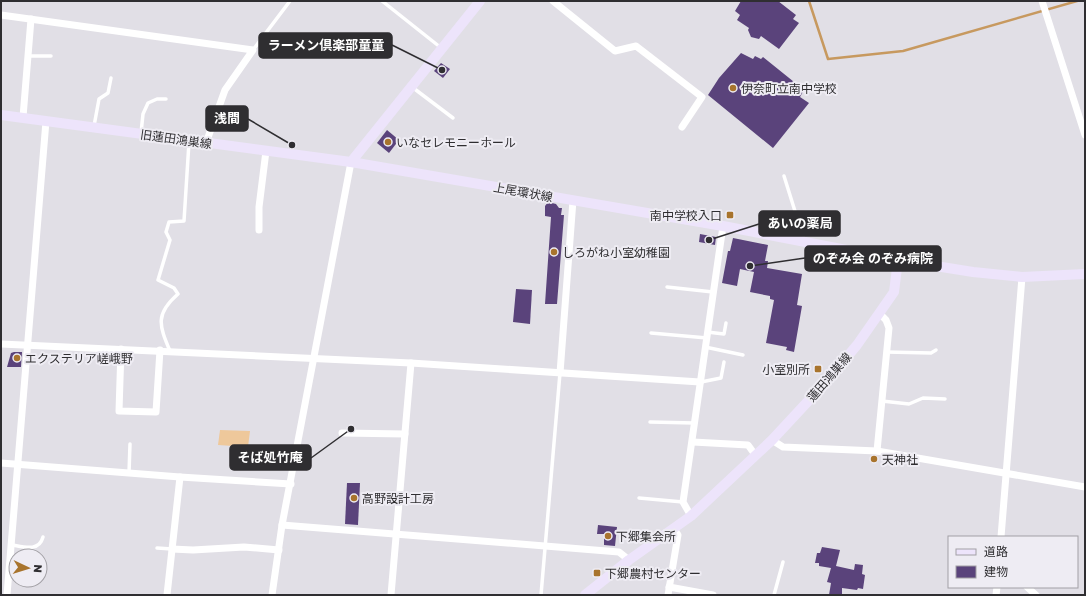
<svg xmlns="http://www.w3.org/2000/svg" width="1086" height="596" font-family="'Golos Text','Noto Sans JP',sans-serif">
<rect width="100%" height="100%" fill="#e1dfe6"/>
<polygon fill="#eec89b" points="220,430 250,431 248,447 218,445"/>
<g fill="none" stroke-linecap="round" stroke-linejoin="round">
<polyline stroke="#c7995f" stroke-width="2.5" points="809,1 828,59 903,51 1077,1"/>
</g>
<g fill="#5a437b">
<polygon points="741,1 778,1 796,15 793,19 799,23 779,49 761,36 759,39 751,37 748,30 749,28 737,20 740,15 735,11"/>
<polygon points="741,53 753,59 755,56 761,59 763,57 804,90 800,97 809,103 773,148 708,95 719,78"/>
<polygon points="441,63 450,69 443,78 434,71"/>
<polygon points="387,130 399,140 389,153 377,143"/>
<polygon points="548,202 556,204 559,208 562,208 561,215 564,215 557,304 545,304 551,217 545,216 545,206"/>
<polygon points="700,234 716,237 715,245 699,242"/>
<polygon points="733,238 768,245 765,261 768,261 767,268 802,274 797,305 802,306 794,352 786,350 787,347 766,343 774,300 770,299 770,296 750,292 754,272 740,269 737,286 722,283 728,251 730,251"/>
<polygon points="516,289 532,290 530,324 513,322"/>
<polygon points="14,352 22,352 21,367 7,367 11,353"/>
<polygon points="347,483 360,483 358,525 345,524"/>
<polygon points="598,525 617,527 615,546 604,545 604,534 597,534"/>
<polygon points="822,547 840,550 836,566 854,570 855,564 863,565 862,574 865,575 863,589 858,588 857,590 842,588 842,595 829,595 831,583 827,582 831,568 819,566 819,563 815,563 817,553 820,553"/>
</g>
<g fill="none" stroke-linecap="round" stroke-linejoin="round">
<g stroke="#fff" stroke-width="3.5">
<polyline points="382,1 440,47"/>
<polyline points="253,50 290,1"/>
<polyline points="28,56 51,56"/>
<polyline points="412,87 453,118"/>
<polyline points="94,126 99,99 108,93 111,78"/>
<polyline points="141,133 143,114 148,103 157,99 166,99"/>
<polyline points="784,176 804,240"/>
<polyline points="667,287 713,292"/>
<polyline points="707,332 724,334 726,323"/>
<polyline points="651,333 707,338"/>
<polyline points="705,347 743,355"/>
<path d="M170,351C159,325 155,314 178,294L174,288L158,280L170,240L166,232L169,222L184,221L189,142"/>
<polyline points="886,352 931,353 936,350"/>
<polyline points="701,382 721,378 724,362"/>
<polyline points="882,401 909,404 923,398 945,399"/>
<polyline points="650,422 694,423"/>
<polyline points="129,473 130,444"/>
<polyline points="639,498 683,502"/>
<path d="M12,545C24,547 39,552 43,537"/>
<polyline points="157,548 172,549"/>
<polyline points="541,595 560,373"/>
<polyline points="774,595 783,562"/>
</g>
<g stroke="#fff" stroke-width="7">
<polyline points="553,1 615,51 636,46 702,97 682,127"/>
<polyline points="1042,1 1085,135"/>
<polyline points="1,15 253,50 225,90 206,143"/>
<polyline points="23,117 31,19"/>
<polyline points="259,230 259,207 266,151"/>
<polyline points="1,344 411,363 700,382"/>
<polyline points="121,349 119,411 156,412 160,350"/>
<polyline points="560,373 573,200"/>
<polyline points="342,433 405,434"/>
<polyline points="772,440 783,447 877,451 1085,487"/>
<polyline points="693,442 748,445 756,456"/>
<polyline points="877,451 889,328 886,320 879,313"/>
<polyline points="1,463 180,477 291,484"/>
<polyline points="691,516 683,502 723,226"/>
<polyline points="282,525 619,552 629,560"/>
<polyline points="1001,537 1022,277"/>
<polyline points="172,549 193,550 244,547 279,550"/>
<polyline points="669,587 713,595"/>
<polyline points="1027,587 1036,595"/>
<polyline points="7,595 46,121"/>
<polyline points="167,595 180,477"/>
<polyline points="272,595 282,525 351,162"/>
<polyline points="391,595 411,363"/>
<polyline points="668,595 678,535 674,529"/>
<polyline points="996,595 997,587"/>
</g>
<g stroke="#ede4fb" stroke-width="10">
<polyline points="1,115 351,162 723,226 898,260 973,272 1022,277 1085,274"/>
<polyline points="351,162 480,1"/>
<polyline points="585,595 629,560 691,516 772,440 825,383 857,345 894,292 898,260"/>
</g>
</g>
<g fill="#a8742d" stroke="#eeecf3" stroke-width="1.5">
<circle cx="733" cy="88" r="4"/>
<circle cx="388" cy="142" r="4"/>
<rect x="726" y="211" width="8" height="8" rx="2"/>
<circle cx="554" cy="252" r="4"/>
<circle cx="17" cy="358" r="4"/>
<rect x="814" y="365" width="8" height="8" rx="2"/>
<circle cx="874" cy="459" r="4"/>
<circle cx="354" cy="498" r="4"/>
<circle cx="608" cy="536" r="4"/>
<rect x="593" y="569" width="8" height="8" rx="2"/>
</g>
<g text-anchor="middle" dominant-baseline="central" stroke-width="4" stroke-linejoin="round" paint-order="stroke">
<g font-size="12" fill="#2f2e31" stroke="#eeecf3" text-anchor="start">
<text x="741" y="88">伊奈町立南中学校</text>
<text x="396" y="142">いなセレモニーホール</text>
<text x="722" y="215" text-anchor="end">南中学校入口</text>
<text x="562" y="252">しろがね小室幼稚園</text>
<text x="25" y="358">エクステリア嵯峨野</text>
<text x="810" y="369" text-anchor="end">小室別所</text>
<text x="882" y="459">天神社</text>
<text x="362" y="498">高野設計工房</text>
<text x="616" y="536">下郷集会所</text>
<text x="605" y="573">下郷農村センター</text>
</g>
<g font-size="12" fill="#2f2e31" stroke="#eeecf3">
<text transform="translate(176 139) rotate(8)">旧蓮田鴻巣線</text>
<text transform="translate(523 192) rotate(10)">上尾環状線</text>
<text transform="translate(829 377) rotate(-49)">蓮田鴻巣線</text>
</g>
</g>
<path fill="none" stroke="#2f2e31" stroke-width="1.5" d="M442 70L392 45M292 145L248 119M709 240L759 224M750 266L805 258M351 429L311 458"/>
<g fill="#2f2e31" stroke="#eeecf3" stroke-width="1.5">
<circle cx="442" cy="70" r="4"/>
<circle cx="292" cy="145" r="4"/>
<circle cx="709" cy="240" r="4"/>
<circle cx="750" cy="266" r="4"/>
<circle cx="351" cy="429" r="4"/>
</g>
<g fill="#2f2e31" stroke="#2f2e31" stroke-width="1.5">
<rect x="259" y="33" width="133" height="25" rx="4"/>
<rect x="206" y="106" width="42" height="25" rx="4"/>
<rect x="759" y="211" width="81" height="25" rx="4"/>
<rect x="805" y="246" width="136" height="25" rx="4"/>
<rect x="230" y="445" width="81" height="25" rx="4"/>
</g>
<g font-size="13" text-anchor="middle" font-weight="bold" fill="#fff">
<text x="326" y="50">ラーメン倶楽部童童</text>
<text x="227" y="123">浅間</text>
<text x="800" y="228">あいの薬局</text>
<text x="873" y="263">のぞみ会 のぞみ病院</text>
<text x="270" y="462">そば処竹庵</text>
</g>
<rect width="1086" height="596" fill="none" stroke="#2f2e31" stroke-width="4"/>
<rect x="948" y="536" width="130" height="52" fill="#eeecf3" stroke="#a2a0a5"/>
<rect x="956" y="549" width="20" height="6" fill="#ede4fb" stroke="#a2a0a5"/>
<text x="984" y="556" font-size="12" fill="#2f2e31">道路</text>
<rect x="956" y="566" width="20" height="12" fill="#5a437b" stroke="#a2a0a5"/>
<text x="984" y="576" font-size="12" fill="#2f2e31">建物</text>
<g transform="translate(28 568) rotate(94)"><circle r="19" fill="#eeecf3" stroke="#a2a0a5"/>
<path d="M0-3L7 15L0 10L-7 15Z" fill="#a8742d"/>
<text y="-6" font-size="11" font-weight="bold" text-anchor="middle" fill="#2f2e31">N</text>
</g>
</svg>
